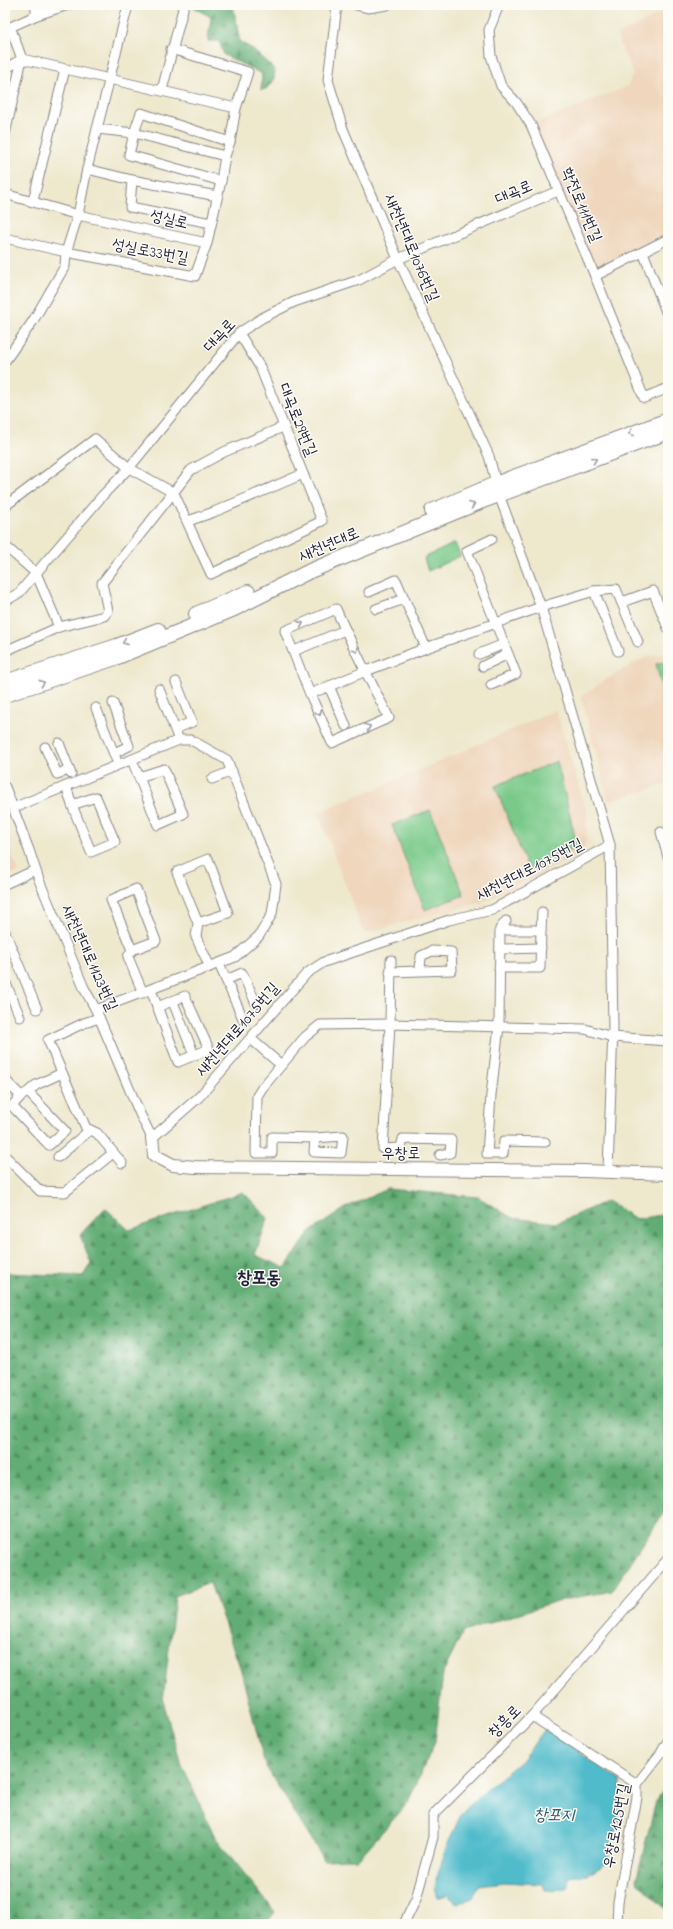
<svg xmlns="http://www.w3.org/2000/svg" width="673" height="1929" font-family="'Indie Flower','Poor Story',sans-serif">
<defs>
<pattern id="forest-firs" width="22" height="20" patternUnits="userSpaceOnUse"><rect width="22" height="20" fill="#62ad75"/><path d="M5 1l3.5 6h-7zM16 11l3.5 6h-7z" fill="#508c61"/></pattern>
</defs>
<rect width="100%" height="100%" fill="#fdfcf7"/>
<filter id="ink" filterUnits="userSpaceOnUse"><feTurbulence type="fractalNoise" baseFrequency=".025" numOctaves="2"/><feDisplacementMap in="SourceGraphic" scale="8" xChannelSelector="R" yChannelSelector="G"/><feConvolveMatrix kernelMatrix="1 2 1 2 8 2 1 2 1" color-interpolation-filters="sRGB"/></filter>
<filter id="wash" filterUnits="userSpaceOnUse"><feTurbulence type="fractalNoise" baseFrequency=".012" numOctaves="4" result="noise"/><feDisplacementMap in="SourceGraphic" scale="16" xChannelSelector="R" yChannelSelector="G"/><feGaussianBlur stdDeviation="0.9" result="paint"/><feColorMatrix in="noise" values="0 0 0 0 0 0 0 0 0 0 0 0 0 0 0 0 0 1.4 0 .05"/><feComposite in="paint" operator="in"/></filter>
<g filter="url(#wash)">
<rect width="100%" height="100%" fill="#eee8cd"/>
<g fill="#efd6bc">
<polygon points="668,9 668,239 595,276 531,125 628,86 633,74 617,36"/>
<polygon points="668,653 668,784 609,801 581,696 618,672 647,657"/>
<polygon points="556,710 587,813 586,844 577,856 481,903 433,914 364,934 318,812 421,770"/>
<polygon points="5,839 19,872 5,877"/>
</g>
<g fill="url(#forest-firs)" stroke="#426858">
<polygon points="193,5 233,5 240,42 251,48 275,70 274,79 266,89 261,90 262,74 224,55 219,41 208,41 211,17 196,9"/>
<polygon points="388,1189 478,1197 512,1218 557,1223 607,1201 636,1219 668,1214 668,1506 612,1591 557,1601 463,1632 443,1673 435,1742 407,1804 358,1859 324,1860 265,1765 240,1667 210,1583 175,1596 163,1701 180,1761 215,1837 275,1912 266,1924 5,1924 5,1273 83,1276 91,1263 80,1235 105,1208 129,1230 243,1192 268,1218 255,1255 285,1268 310,1232 347,1207"/>
<polygon points="668,1783 668,1911 636,1881 656,1801"/>
</g>
<g fill="#79c989" stroke="#4e7662">
<polygon points="455,543 460,556 428,571 424,558"/>
<polygon points="668,661 668,712 656,664"/>
<polygon points="557,761 576,841 573,848 529,871 495,786"/>
<polygon points="430,810 464,895 425,910 392,825"/>
</g>
<polygon fill="#4fbbcb" stroke="#386e83" points="546,1728 621,1781 619,1818 607,1863 588,1875 568,1877 568,1889 545,1890 543,1884 503,1882 479,1885 473,1898 457,1903 447,1895 437,1898 434,1887 446,1848 461,1814 484,1791 521,1761"/>
</g>
<g filter="url(#ink)">
<g fill="none" stroke-linecap="round" stroke-linejoin="round">
<g stroke="#888584" stroke-width="11">
<g id="street">
<polyline points="35,5 37,15"/>
<polyline points="337,5 328,80 343,129 398,259 489,456 499,495 541,607 610,845 613,1028 608,1171"/>
<polyline points="356,5 368,8 387,5"/>
<polyline points="499,5 489,30 491,56 501,86 516,102 531,125 595,276 644,398 668,388"/>
<polyline points="6,29 37,15 68,5"/>
<polyline points="5,69 22,59 236,108"/>
<polyline points="162,90 184,5"/>
<polyline points="97,129 134,133 225,156"/>
<polyline points="5,134 22,59 11,29"/>
<polyline points="87,169 132,180 217,196"/>
<polyline points="132,180 130,207 211,223"/>
<polyline points="221,181 129,155 134,133 141,113 230,142"/>
<polyline points="5,194 78,215 207,243"/>
<polyline points="33,201 65,69"/>
<polyline points="5,238 66,252 195,276 207,243 221,181 225,156 230,142 236,108 248,72 171,49"/>
<polyline points="643,252 668,317"/>
<polyline points="595,276 668,239"/>
<polyline points="5,361 33,321 65,266 66,252 78,215 87,169 128,5"/>
<polyline points="5,506 95,439 129,468 174,493 211,574 322,521 260,367 239,333"/>
<polyline points="188,521 214,512 303,474"/>
<polyline points="5,546 36,573 59,627"/>
<polyline points="594,591 616,589 638,642"/>
<polyline points="369,592 396,580 426,648"/>
<polyline points="5,601 19,593 103,495 129,468 239,333 262,318 294,302 359,280 398,259 558,191"/>
<polyline points="622,602 653,591 668,628"/>
<polyline points="376,609 404,599"/>
<polyline points="5,651 59,627 104,616 108,611 102,583 191,470 224,452 283,427"/>
<polyline points="294,651 345,630"/>
<polyline points="479,654 504,644"/>
<polyline points="483,666 508,654"/>
<polyline points="491,685 516,674 467,551 492,539"/>
<polyline points="329,686 346,726"/>
<polyline points="159,689 177,735"/>
<path d="M310,694L285,631L336,609C352,646 371,682 389,718L332,743L310,694L366,671L426,648L541,607L594,591L618,651"/>
<polyline points="113,703 129,746 114,753"/>
<polyline points="96,708 116,759"/>
<polyline points="175,729 192,722 176,682"/>
<polyline points="59,743 71,774"/>
<polyline points="45,747 57,774 69,770"/>
<polyline points="132,760 158,825 183,814 164,769 139,777"/>
<polyline points="212,779 232,771"/>
<polyline points="66,786 72,805 96,797 115,842 91,852 72,805"/>
<polyline points="5,787 29,850 39,880 84,988 96,1010 140,1114 152,1138 199,1097 307,973 324,962 449,920 492,910 610,845"/>
<polyline points="13,808 179,740 191,740 227,760 276,884 272,914 259,936 235,957 96,1010"/>
<polyline points="661,832 668,857"/>
<polyline points="5,884 35,870"/>
<polyline points="506,921 500,929 499,1026 491,1095 487,1154 503,1154 504,1141 545,1142"/>
<polyline points="198,923 177,872 208,859 228,913 198,923 196,937 210,967"/>
<polyline points="500,930 541,930 542,912"/>
<polyline points="5,932 37,1009"/>
<polyline points="500,949 541,948"/>
<polyline points="132,950 111,900 136,889 156,941 132,950 128,957 143,993"/>
<polyline points="391,960 390,1024 383,1149 401,1148 403,1139 451,1140 450,1153 440,1155"/>
<polyline points="219,964 244,1021"/>
<polyline points="499,968 540,968 541,930"/>
<polyline points="390,972 452,970 451,952 432,951 421,956 420,971"/>
<polyline points="226,980 242,973 256,1003"/>
<polyline points="5,981 20,1017"/>
<polyline points="151,990 178,1062 209,1049 185,996 157,1007"/>
<polyline points="173,1002 194,1055"/>
<polyline points="99,1018 84,1023 48,1040 86,1128 97,1133 122,1163"/>
<polyline points="251,1039 281,1065"/>
<polyline points="5,1080 21,1096"/>
<polyline points="28,1092 21,1096 12,1106 49,1145 65,1131 28,1092 36,1085 62,1073"/>
<polyline points="315,1138 343,1136 341,1153 314,1152 315,1138 272,1137 272,1153 256,1153 257,1096 262,1088 305,1037 320,1025 390,1024 585,1029 612,1037 668,1041"/>
<polyline points="5,1156 40,1191 65,1192 113,1153"/>
<polyline points="58,1157 90,1130"/>
<polyline points="532,1716 637,1784"/>
<polyline points="404,1924 416,1899 433,1837 433,1815 532,1716 668,1559"/>
<polyline points="617,1924 618,1902 637,1797 637,1784 661,1753 668,1741"/>
</g>
</g>
<g stroke="#888584" stroke-width="14">
<polyline id="secondary" points="152,1138 154,1155 173,1165 195,1167 584,1171 668,1174"/>
</g>
<g stroke="#888584" stroke-width="16">
<g id="primary">
<polyline points="432,511 495,484 668,420"/>
<polyline points="196,614 248,592"/>
<polyline points="5,682 117,646 158,630"/>
<polyline points="5,695 115,658 234,609 310,571 480,502 668,432"/>
</g>
</g>
<use href="#street" stroke="#fff" stroke-width="9"/>
<use href="#secondary" stroke="#fff" stroke-width="12"/>
<use href="#primary" stroke="#fff" stroke-width="14"/>
</g>
<defs><path id="oneway-chevron" d="M-2-3.5L2.5 0L-2 3.5" fill="none" stroke-width="1.6" stroke-linecap="round" stroke-linejoin="round"/></defs>
<g stroke="#9c9ca7">
<use href="#oneway-chevron" transform="translate(631 433) rotate(160)"/>
<use href="#oneway-chevron" transform="translate(594 460) rotate(-21)"/>
<use href="#oneway-chevron" transform="translate(472 505) rotate(-22)"/>
<use href="#oneway-chevron" transform="translate(301 624) rotate(-24)"/>
<use href="#oneway-chevron" transform="translate(125 642) rotate(159)"/>
<use href="#oneway-chevron" transform="translate(356 650) rotate(63)"/>
<use href="#oneway-chevron" transform="translate(42 683) rotate(-18)"/>
<use href="#oneway-chevron" transform="translate(319 713) rotate(66)"/>
<use href="#oneway-chevron" transform="translate(368 727) rotate(-23)"/>
</g>
</g>
<g text-anchor="middle" dominant-baseline="central" stroke-width="3" stroke-linejoin="round" paint-order="stroke">
<g font-size="16" fill="#22223b" stroke="#fdfcf7">
<text transform="translate(514 193) rotate(-23)">대곡로</text>
<text transform="translate(581 205) rotate(67)">학전로111번길</text>
<text transform="translate(169 220) rotate(13)">성실로</text>
<text transform="translate(411 248) rotate(67)">새천년대로1076번길</text>
<text transform="translate(150 252) rotate(11)">성실로33번길</text>
<text transform="translate(220 336) rotate(-47)">대곡로</text>
<text transform="translate(297 420) rotate(68)">대곡로29번길</text>
<text transform="translate(329 545) rotate(-23)">새천년대로</text>
<text transform="translate(530 870) rotate(-27)">새천년대로1075번길</text>
<text transform="translate(89 958) rotate(66)">새천년대로1123번길</text>
<text transform="translate(238 1030) rotate(-49)">새천년대로1075번길</text>
<text x="401" y="1154">우창로</text>
<text transform="translate(505 1722) rotate(-45)">창흥로</text>
<text transform="translate(617 1826) rotate(-79)">우창로125번길</text>
</g>
<g font-size="17" font-style="italic" fill="#345f75" stroke="#fdfcf7">
<text x="554" y="1815">창포지</text>
</g>
<g font-size="18" font-weight="bold" fill="#22223b" stroke="#fdfcf7">
<text x="259" y="1279">창포동</text>
</g>
</g>
<rect width="673" height="1929" fill="none" stroke="#fdfcf7" stroke-width="20"/>
</svg>
